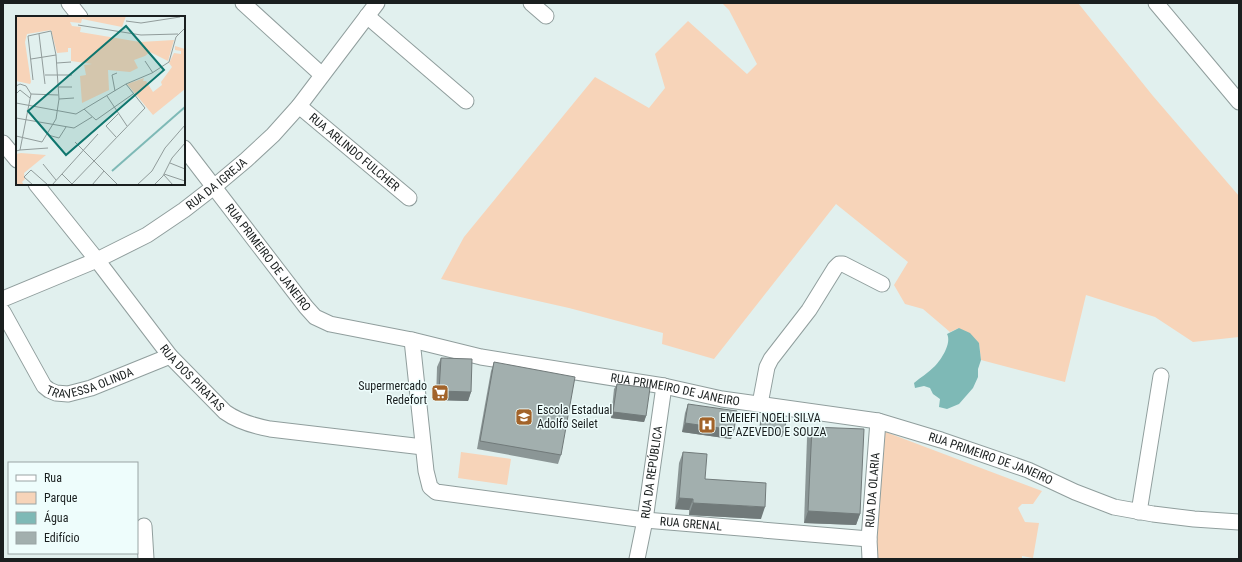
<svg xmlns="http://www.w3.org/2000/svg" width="1242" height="562" font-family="'Roboto Condensed',sans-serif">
<rect width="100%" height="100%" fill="#e1f0ee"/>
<g fill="#f7d4b9">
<polygon points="722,3 1078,3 1153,96 1239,196 1239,337 1193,342 1155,317 1086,295 1065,382 981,360 979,343 959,328 950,332 923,309 905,304 894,285 908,262 836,204 714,359 662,344 663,333 569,308 441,279 464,237 595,77 649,108 665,88 655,54 688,21 747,74 757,64 729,10"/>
<polygon points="883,431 1042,491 1033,504 1022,504 1018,508 1025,522 1039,523 1033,558 1022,556 1022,559 877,559 877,540"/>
<polygon points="461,452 511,459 507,485 458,478"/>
</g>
<path fill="#7eb9b6" d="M959,328L970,333L979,343L981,360L978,369V377L973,388L959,404L947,409L939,407L940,399L933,394L930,388L924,386L915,388L914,383C921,377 928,373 935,366C941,360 952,343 947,334Z"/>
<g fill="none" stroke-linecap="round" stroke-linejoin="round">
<g stroke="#909e9d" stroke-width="17">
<g id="minor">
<polyline points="69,3 80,17"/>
<polyline points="243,3 322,75"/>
<polyline points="531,3 546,16"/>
<polyline points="1156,3 1239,102"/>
<polyline points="367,16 466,101"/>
<path id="s1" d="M299,106L409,198"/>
<polyline points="3,143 17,160"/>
<path id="s2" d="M184,148L306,307L315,317L330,324L412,340L481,357L664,386L722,399L878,421L941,440L1028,470L1075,492L1114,507L1153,514L1194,519L1239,522"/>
<path id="s3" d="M36,184L97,260L170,356L225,412C239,422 254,426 270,429L423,447"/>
<path id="s4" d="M3,299L97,260L147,235L184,210L215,186L246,160L273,135L299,106L377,3"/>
<path id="s5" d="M3,312L44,386L49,390L56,393L68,394L91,388L170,356"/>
<path id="s6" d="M412,340L426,471L430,487L436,492L645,520L869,539"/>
<polyline points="760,404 767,367 771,359 809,310 835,268 839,264 843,264 882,284"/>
<polyline points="1139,512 1161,376"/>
<polyline points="144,526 146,559"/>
<path id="s7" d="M637,559L645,520L664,386"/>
<path id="s8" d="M870,559L869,539L878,421"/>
</g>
</g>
<use href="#minor" stroke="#fff" stroke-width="15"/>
</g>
<g fill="#8b9696">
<polygon points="441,358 471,392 468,401 436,400 437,367"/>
<polygon points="494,362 561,455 558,464 477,449 491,371"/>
<polygon points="617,384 646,416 644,422 611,418 614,389"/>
<polygon points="688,404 734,430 731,439 682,432 685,413"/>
<polygon points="762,417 784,432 782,437 758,433 760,423"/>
<polygon points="812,427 860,514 856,525 804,523 807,438"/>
<polygon points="683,452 705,479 761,519 689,515 689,510 675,509 679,463"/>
</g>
<g fill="#717a7a">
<polygon points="439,391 471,392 468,401 436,400"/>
<polygon points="613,412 646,416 644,422 611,418"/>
<polygon points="685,423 734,430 731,439 682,432"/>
<polygon points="679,498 693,499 689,510 675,509"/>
<polygon points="693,503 765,507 761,519 689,515"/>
<polygon points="808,511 860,514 856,525 804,523"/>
</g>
<g fill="#a2afae" stroke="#717a7a">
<polygon points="441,358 472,359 471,392 439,391"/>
<polygon points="494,362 575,377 561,455 480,441"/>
<polygon points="617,384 650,388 646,416 613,412"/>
<polygon points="688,404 737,411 734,430 685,423"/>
<polygon points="762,417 786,421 784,432 760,428"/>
<polygon points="812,427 864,429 860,514 808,511"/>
<polygon points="683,452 707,454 705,479 766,483 765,507 693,503 693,499 679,498"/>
</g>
<defs>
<g id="supermarket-square" transform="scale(0.9)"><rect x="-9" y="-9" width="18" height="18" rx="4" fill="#a2632a" stroke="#eefdfc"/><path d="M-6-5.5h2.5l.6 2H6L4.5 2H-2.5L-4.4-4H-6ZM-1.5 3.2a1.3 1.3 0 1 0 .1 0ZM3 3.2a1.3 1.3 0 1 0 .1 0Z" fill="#fff"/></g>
<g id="school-square" transform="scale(0.9)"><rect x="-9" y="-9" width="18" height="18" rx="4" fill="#a2632a" stroke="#eefdfc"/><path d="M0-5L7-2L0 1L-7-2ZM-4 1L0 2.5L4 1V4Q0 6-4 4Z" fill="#fff"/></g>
<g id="hospital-square" transform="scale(0.9)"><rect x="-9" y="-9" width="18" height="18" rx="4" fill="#a2632a" stroke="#eefdfc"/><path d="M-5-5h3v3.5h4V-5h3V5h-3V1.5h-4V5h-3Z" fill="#fff"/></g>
</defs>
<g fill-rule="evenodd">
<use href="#supermarket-square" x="440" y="393"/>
<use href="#school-square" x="524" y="417"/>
<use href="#hospital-square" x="707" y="425"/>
</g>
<g text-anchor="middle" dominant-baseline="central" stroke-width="3" stroke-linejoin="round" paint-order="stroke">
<g font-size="12" fill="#1a1f1f" stroke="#eefdfc">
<text stroke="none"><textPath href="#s1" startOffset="72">RUA ARLINDO FULCHER</textPath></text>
<text stroke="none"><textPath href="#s4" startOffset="244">RUA DA IGREJA</textPath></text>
<text stroke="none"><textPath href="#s2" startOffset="138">RUA PRIMEIRO DE JANEIRO</textPath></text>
<text stroke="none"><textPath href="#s5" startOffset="134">TRAVESSA OLINDA</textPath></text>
<text stroke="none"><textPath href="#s3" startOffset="249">RUA DOS PIRATAS</textPath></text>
<text stroke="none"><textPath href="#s2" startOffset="582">RUA PRIMEIRO DE JANEIRO</textPath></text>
<text stroke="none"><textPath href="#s2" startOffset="906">RUA PRIMEIRO DE JANEIRO</textPath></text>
<text stroke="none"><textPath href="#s7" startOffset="88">RUA DA REPÚBLICA</textPath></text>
<text stroke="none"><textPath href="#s8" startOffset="69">RUA DA OLARIA</textPath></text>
<text stroke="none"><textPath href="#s6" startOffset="413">RUA GRENAL</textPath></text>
</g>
<g font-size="12" fill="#1a1f1f" stroke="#eefdfc" text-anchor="start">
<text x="427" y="386" text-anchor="end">Supermercado<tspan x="427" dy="14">Redefort</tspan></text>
<text x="537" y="410">Escola Estadual<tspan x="537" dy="14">Adolfo Seilet</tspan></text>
<text x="720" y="418">EMEIEFI NOELI SILVA<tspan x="720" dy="14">DE AZEVEDO E SOUZA</tspan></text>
</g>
</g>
<g transform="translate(16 16)">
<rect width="169" height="169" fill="#e1f0ee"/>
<path d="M0,0H110L106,11L66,3L65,7L54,6L56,10L65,11L64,16L124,26L158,24L152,45L134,36L129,40L118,44L122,52L114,56L92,54L93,74L66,87L64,60L70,59L68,49L76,48L55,45V32H52V36L41,37L35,14L11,18L9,26L15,66L14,68L0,65ZM159,30L169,33V73L137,99L111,68L128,62L127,65H130L137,76L146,69L145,66L156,51L153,47L158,37L165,38V35L159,34ZM5,137L30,139L8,157L9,163L6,166L8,169H0V138Z" fill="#f7d4b9"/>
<path fill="none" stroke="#7eb9b6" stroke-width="2" d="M96,155L169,91"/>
<path fill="none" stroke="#919c9b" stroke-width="1" d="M110,5L125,7L164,1M62,9L125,19L162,18M23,18L29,68M15,43L40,39M129,45L137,57M41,47L55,46M29,59H56M0,70L4,68L10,70L15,78L4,134L0,135M42,71H56M99,75L96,59L101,57M1,77L4,74L14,82M15,78L42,79M91,80L111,110M43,83L58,82M0,87L60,98L110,68L136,57L153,46L160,21L169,12M68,93L80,104L117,78M0,102L58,112L76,101M32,119L43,122L50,111M0,120L26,126L40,103L43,83L40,39L35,15L12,20L17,64M100,121L90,110L102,98M59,126L102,169M4,134L32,132M154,147L169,153M27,148L40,164M46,158L56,168M148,158L169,165M148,159L157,169M17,169L8,161L15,154L32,169M36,169L82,118M55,169L129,92L110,68M76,169L88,155M121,169L136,155L149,132L169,109M138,169L147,160L156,142L169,127"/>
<path fill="#0f766e" fill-opacity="0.15" stroke="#0f766e" stroke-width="2" d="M110,10L148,54L50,139L12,95Z"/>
<rect width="169" height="169" fill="none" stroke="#1a1f1f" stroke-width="2"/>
</g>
<rect width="1242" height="562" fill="none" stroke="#1a1f1f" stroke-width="8"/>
<rect x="8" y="462" width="130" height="92" fill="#eefdfc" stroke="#99a4a4"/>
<rect x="16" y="475" width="20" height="6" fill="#ffffff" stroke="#99a4a4"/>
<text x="44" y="482" font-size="12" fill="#1a1f1f">Rua</text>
<rect x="16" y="492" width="20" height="12" fill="#f7d4b9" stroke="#99a4a4"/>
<text x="44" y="502" font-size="12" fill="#1a1f1f">Parque</text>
<rect x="16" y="512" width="20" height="12" fill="#7eb9b6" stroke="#99a4a4"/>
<text x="44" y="522" font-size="12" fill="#1a1f1f">Água</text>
<rect x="16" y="532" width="20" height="12" fill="#a2afae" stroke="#99a4a4"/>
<text x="44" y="542" font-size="12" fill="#1a1f1f">Edifício</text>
</svg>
